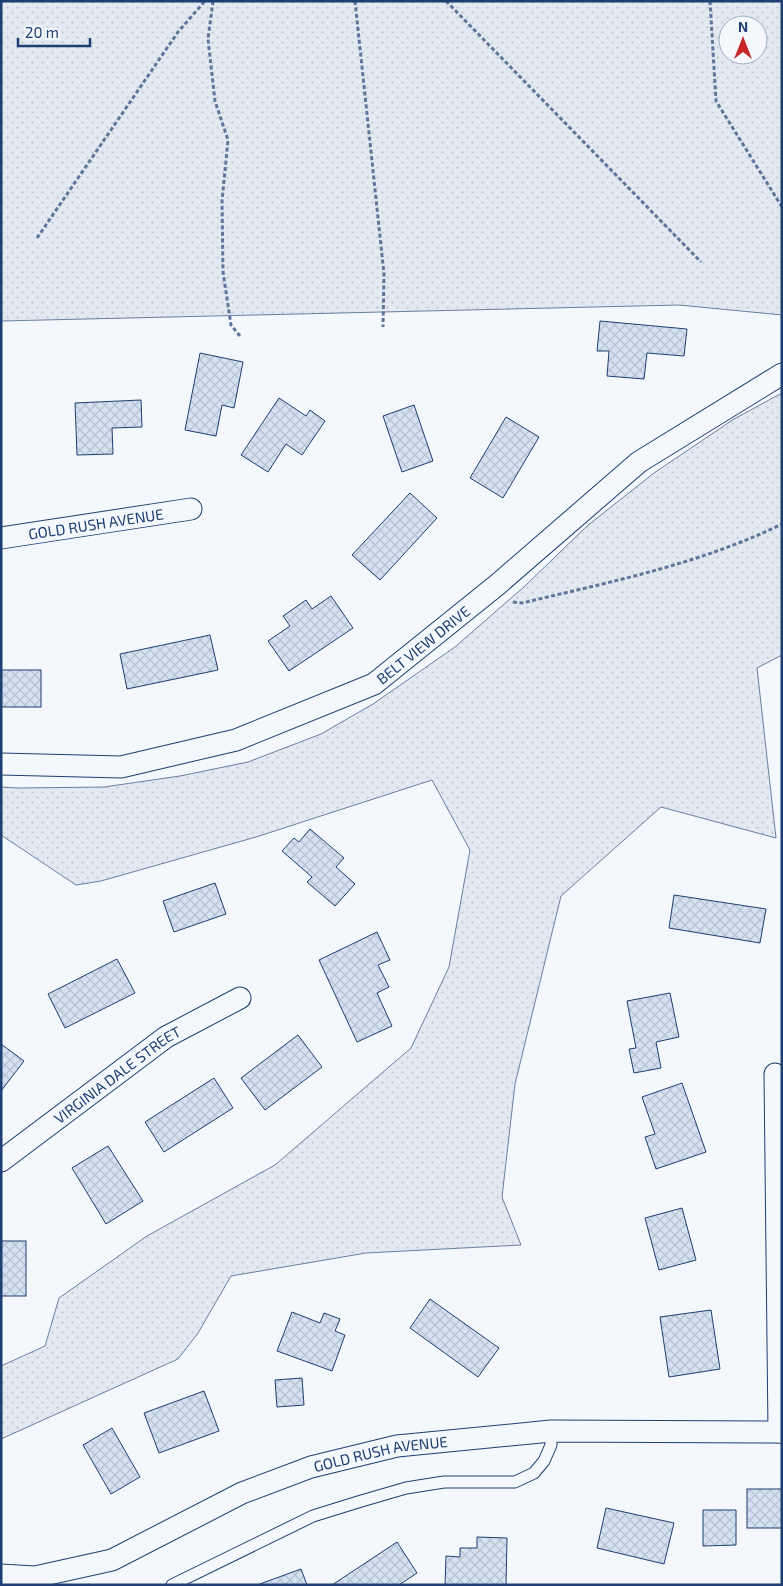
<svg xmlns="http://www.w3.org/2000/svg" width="783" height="1586" font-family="'Exo 2',sans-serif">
<defs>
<pattern id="green-dots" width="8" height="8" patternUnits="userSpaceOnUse" patternTransform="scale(1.25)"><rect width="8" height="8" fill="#e3e9f0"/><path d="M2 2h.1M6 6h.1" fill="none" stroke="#c2c9d1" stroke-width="1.8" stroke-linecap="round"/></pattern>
<pattern id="building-cross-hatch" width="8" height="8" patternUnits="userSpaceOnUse" patternTransform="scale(1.25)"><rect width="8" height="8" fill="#d5e0f0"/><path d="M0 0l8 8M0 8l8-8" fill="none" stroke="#b6c1d1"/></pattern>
</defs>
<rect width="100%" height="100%" fill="#f4f7fb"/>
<g fill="url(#green-dots)" stroke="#687fa3" fill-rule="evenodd">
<path d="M1,1H782V315L679,305L1,321ZM728,25H758V55H728Z"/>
<polygon points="782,393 782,655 757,668 776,838 661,807 561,896 515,1084 502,1197 521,1245 366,1253 231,1276 198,1333 178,1359 1,1439 1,1366 45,1346 59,1298 147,1236 275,1165 411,1048 449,967 470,850 432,780 256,837 101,881 76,885 1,835 1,787 18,788 104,787 180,776 248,762 321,734 373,704 455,647 525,586 587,526 654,473 734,419"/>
</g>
<g fill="url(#building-cross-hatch)" stroke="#1d3f73">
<polygon points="600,321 687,329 684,356 647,353 644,379 607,376 609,351 597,351"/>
<polygon points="200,353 243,362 234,408 222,405 216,436 185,430"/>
<polygon points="279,398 306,416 310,410 325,421 302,455 286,444 268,472 241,455"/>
<polygon points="141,400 142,427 112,428 113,454 77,455 75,403"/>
<polygon points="414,405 433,461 402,472 383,416"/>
<polygon points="506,417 539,437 503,498 470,478"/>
<polygon points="410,493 437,518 380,580 352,555"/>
<polygon points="331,596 353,628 289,671 268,641 290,626 283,616 306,600 312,609"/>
<polygon points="210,635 218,670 127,689 120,654"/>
<rect x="1" y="670" width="40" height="37"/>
<polygon points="310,829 344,858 336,867 355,884 335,906 307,882 312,877 282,851 294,838 299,842"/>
<polygon points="215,883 226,914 174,932 163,901"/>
<polygon points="674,895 766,909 760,943 669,928"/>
<polygon points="377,932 390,960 378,965 389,987 377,993 392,1026 357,1042 319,960"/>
<polygon points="117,959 135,993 65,1028 48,994"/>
<polygon points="670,993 679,1037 656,1042 661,1068 634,1073 629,1049 636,1048 627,1001"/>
<polygon points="298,1035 322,1067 265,1110 241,1078"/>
<polygon points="1,1044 24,1061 1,1091"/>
<polygon points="214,1078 233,1108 164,1152 145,1122"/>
<polygon points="682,1083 706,1152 656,1169 645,1137 655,1134 642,1097"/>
<polygon points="108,1146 143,1201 106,1224 72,1168"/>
<polygon points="682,1208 696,1260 659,1270 645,1218"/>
<rect x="1" y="1241" width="25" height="55"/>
<polygon points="430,1299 499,1348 478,1377 410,1328"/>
<polygon points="711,1310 720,1369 669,1377 660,1317"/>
<polygon points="292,1312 320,1323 324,1313 340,1319 335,1331 345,1335 332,1371 277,1351"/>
<polygon points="302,1378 304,1405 277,1407 275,1380"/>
<polygon points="204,1391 219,1431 159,1453 144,1413"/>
<polygon points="112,1428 140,1477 111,1494 83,1445"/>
<rect x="747" y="1489" width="35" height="39"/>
<polygon points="606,1508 674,1523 664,1564 597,1548"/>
<polygon points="703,1510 736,1510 736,1545 703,1546"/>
<polygon points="477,1537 507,1538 506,1585 445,1585 446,1556 460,1557 460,1548 477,1548"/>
<polygon points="397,1542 417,1573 399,1585 332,1585"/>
<polygon points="301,1569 307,1585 257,1585"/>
</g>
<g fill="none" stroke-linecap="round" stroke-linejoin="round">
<g stroke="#1d3f73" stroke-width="13">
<polyline id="lane" points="172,1585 313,1516 358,1502 406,1488 444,1482 515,1482 534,1473 544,1461 551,1445 551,1431"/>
</g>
<g stroke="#1d3f73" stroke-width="23">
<g id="street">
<path id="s1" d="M1,538L191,509"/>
<path id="s2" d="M1,764L121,767L236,740L374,684L497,585L639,462L782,374"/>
<polyline points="775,1074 779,1432"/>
<path id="s3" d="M1,1161L166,1037L240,998"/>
<path id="s4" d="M1,1575L35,1577L112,1560L242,1493L311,1467L397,1446L551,1431L782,1432"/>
</g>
</g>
<g stroke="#5e769c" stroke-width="3" stroke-dasharray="4 2.5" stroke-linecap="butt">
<polyline points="213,1 208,39 215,101 228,140 222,201 223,272 231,325 240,336"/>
<polyline points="355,1 384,274 383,327"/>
<polyline points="446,1 701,262"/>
<polyline points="710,1 716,101 782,207"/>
<polyline points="37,238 178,32 205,1"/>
<path d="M513,602L522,603C610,582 700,564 782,524"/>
</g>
<use href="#lane" stroke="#f4f7fb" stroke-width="11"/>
<use href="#street" stroke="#f4f7fb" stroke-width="21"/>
</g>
<g text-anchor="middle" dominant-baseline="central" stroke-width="4" stroke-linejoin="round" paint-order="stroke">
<g font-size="15" fill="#1d3f73" stroke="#f4f7fb">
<text stroke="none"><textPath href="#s1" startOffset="96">GOLD RUSH AVENUE</textPath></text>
<text stroke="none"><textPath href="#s2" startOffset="450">BELT VIEW DRIVE</textPath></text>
<text stroke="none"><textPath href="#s3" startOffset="145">VIRGINIA DALE STREET</textPath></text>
<text stroke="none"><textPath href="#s4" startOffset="404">GOLD RUSH AVENUE</textPath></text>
</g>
</g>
<rect width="783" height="1586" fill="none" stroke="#1d3f73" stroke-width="5"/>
<g transform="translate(743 40)"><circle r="24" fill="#f4f7fb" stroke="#9eadc5"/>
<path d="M0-4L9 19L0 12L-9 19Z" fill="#c62828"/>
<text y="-8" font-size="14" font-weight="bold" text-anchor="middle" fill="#1d3f73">N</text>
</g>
<path d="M18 38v8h72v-8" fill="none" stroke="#1d3f73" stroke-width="2.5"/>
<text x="25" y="38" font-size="15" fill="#1d3f73" stroke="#f4f7fb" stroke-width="4" paint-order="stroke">20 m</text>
</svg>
